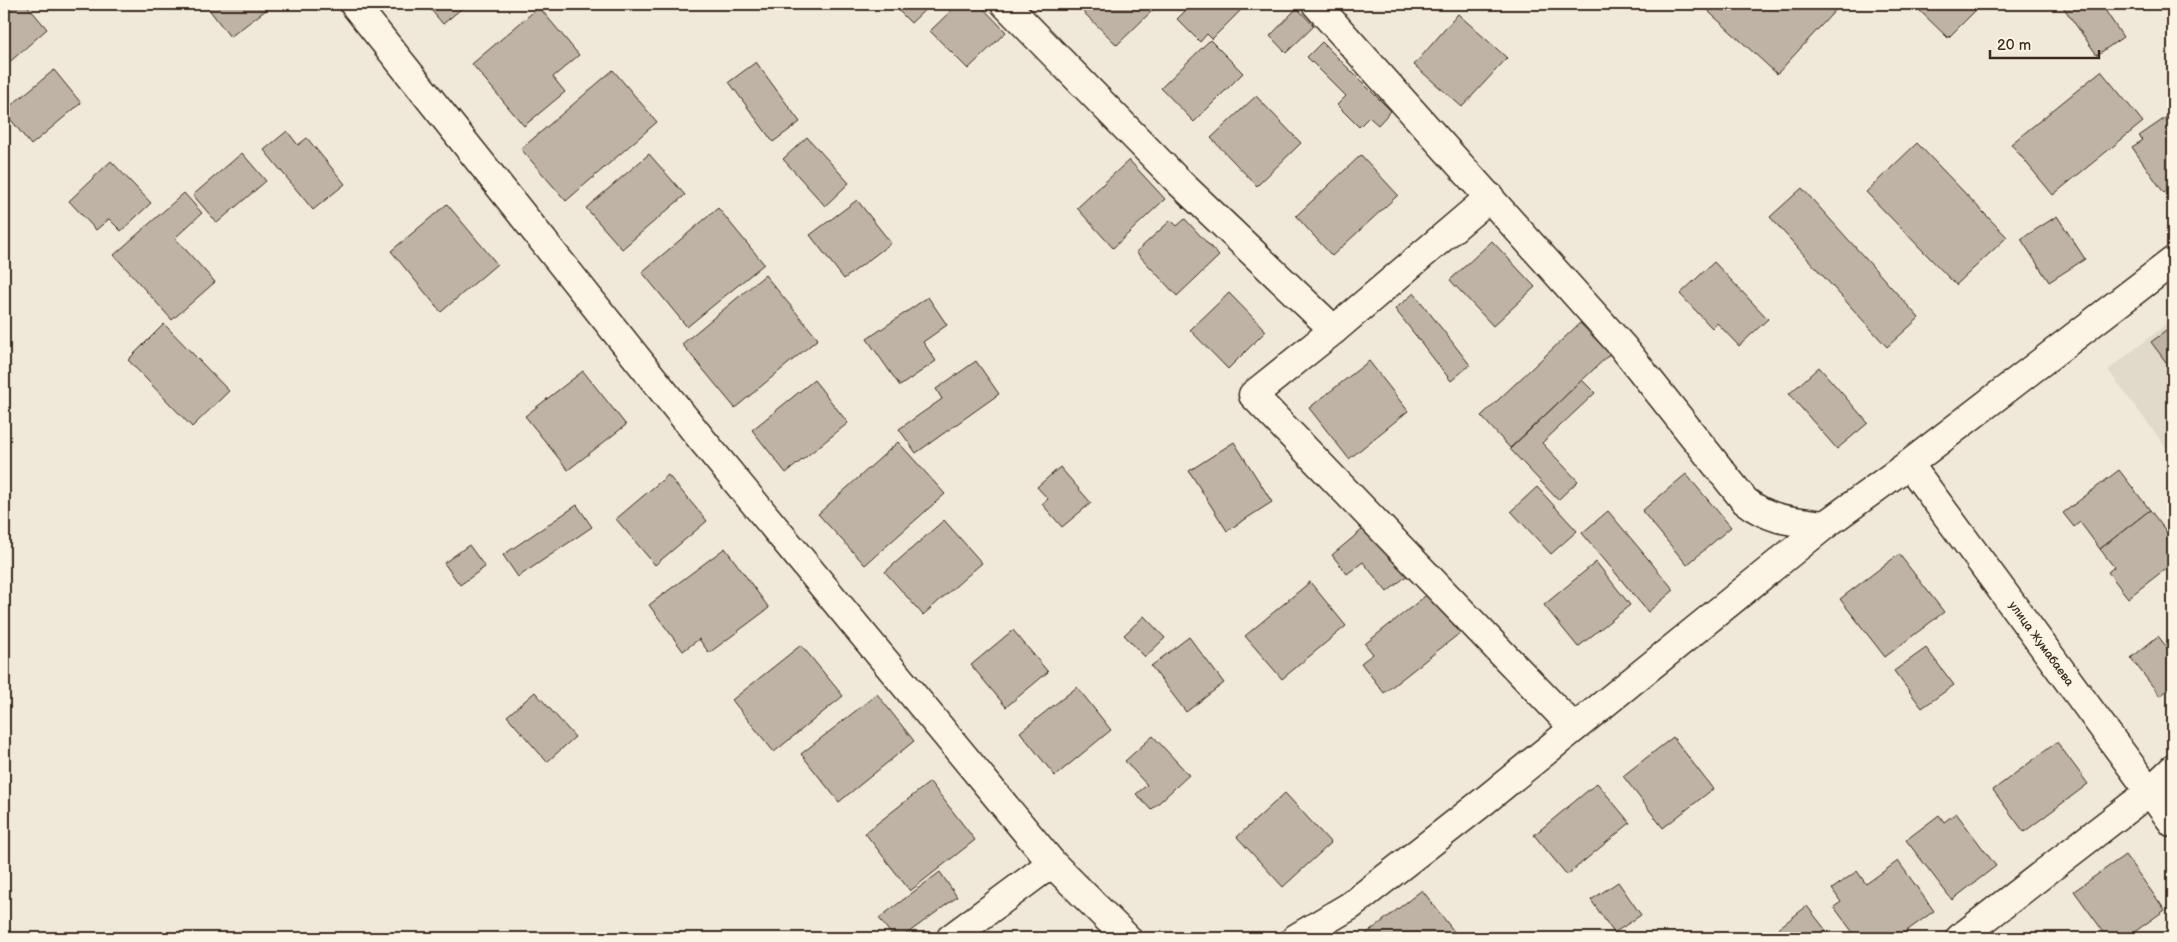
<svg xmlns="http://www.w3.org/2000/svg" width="2177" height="942" font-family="'Balsamiq Sans',sans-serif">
<rect width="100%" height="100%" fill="#f0e9d9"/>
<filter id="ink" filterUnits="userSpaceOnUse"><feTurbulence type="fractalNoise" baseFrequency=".02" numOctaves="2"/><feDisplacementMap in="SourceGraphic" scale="10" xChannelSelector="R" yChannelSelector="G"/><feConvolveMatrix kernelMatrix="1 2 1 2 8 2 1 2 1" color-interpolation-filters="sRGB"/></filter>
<g filter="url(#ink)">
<polygon fill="#e1d9c9" points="2173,319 2173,457 2108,370"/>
<g fill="#beb3a4" stroke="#3b2a1e">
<polygon points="4,4 26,4 47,29 4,67"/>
<polygon points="205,4 274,4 230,37"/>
<polygon points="426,4 467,4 443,24"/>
<polygon points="892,4 931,4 911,23"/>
<polygon points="958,4 979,4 1006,32 968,69 930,31"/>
<polygon points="1075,4 1159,4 1117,45"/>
<polygon points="1192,4 1247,4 1212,39 1207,34 1200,42 1177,19"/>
<polygon points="1716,4 1841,4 1777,74 1709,12"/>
<polygon points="1917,4 1982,4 1948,38 1920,11"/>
<polygon points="2061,4 2101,4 2123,37 2097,55"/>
<polygon points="539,7 579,55 553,77 565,92 524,126 472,64"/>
<polygon points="1297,8 1314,26 1286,53 1270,36"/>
<polygon points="1458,14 1507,58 1462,107 1414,65"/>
<polygon points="1210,40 1243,73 1194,122 1161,88"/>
<polygon points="1322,42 1391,111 1378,125 1369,117 1359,127 1337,105 1346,96 1307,57"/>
<polygon points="756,62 800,122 773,142 729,82"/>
<polygon points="54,70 81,103 31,145 4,111"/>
<polygon points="613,70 657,122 566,201 521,149"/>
<polygon points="2101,71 2143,122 2053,195 2011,144"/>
<polygon points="1256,96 1301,143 1257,186 1211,138"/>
<polygon points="2168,116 2173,124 2173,186 2164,193 2132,147 2143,140 2139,136"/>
<polygon points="287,131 298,145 307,138 345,184 313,210 264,150"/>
<polygon points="807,137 849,183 825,206 783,159"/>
<polygon points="1917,143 2007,237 1956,285 1866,192"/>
<polygon points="242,153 266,181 217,223 193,195"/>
<polygon points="649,154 685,195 622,249 586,208"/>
<polygon points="1361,155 1398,195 1332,256 1296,216"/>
<polygon points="1129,160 1165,199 1113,248 1077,208"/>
<polygon points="111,161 151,203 121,231 109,219 96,230 69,201"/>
<polygon points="1802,188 1919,318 1887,347 1770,217"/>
<polygon points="184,193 202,213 175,238 215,282 172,320 114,255"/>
<polygon points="857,200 891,243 844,279 810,235"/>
<polygon points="447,204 497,264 441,312 391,251"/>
<polygon points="718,208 764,264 687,327 642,272"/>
<polygon points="2057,216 2085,259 2049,282 2021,239"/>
<polygon points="1185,219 1219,256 1177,296 1136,252 1171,220 1177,226"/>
<polygon points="1492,241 1535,287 1493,326 1450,280"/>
<polygon points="1714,262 1768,319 1739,346 1717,323 1712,328 1680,294"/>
<polygon points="765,275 818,339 735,408 682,344"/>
<polygon points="1229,293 1266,331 1228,369 1190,330"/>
<polygon points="1414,293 1470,365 1451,381 1395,309"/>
<polygon points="928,297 947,325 923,342 936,361 900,386 867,339"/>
<polygon points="1580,323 1610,354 1510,448 1481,416"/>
<polygon points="164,324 229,391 192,427 128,360"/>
<polygon points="2173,326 2173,369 2172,370 2151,342"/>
<polygon points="976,361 999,394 916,453 899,429 942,399 936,389"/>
<polygon points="1369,361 1408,411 1349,459 1309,408"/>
<polygon points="1819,367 1868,423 1837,449 1789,394"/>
<polygon points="583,371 626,425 568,470 525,416"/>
<polygon points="814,380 848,423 786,473 752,430"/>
<polygon points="1582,380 1595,393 1542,443 1578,481 1558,500 1510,449"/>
<polygon points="898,442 945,494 865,565 818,514"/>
<polygon points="1234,442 1272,502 1227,531 1189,471"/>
<polygon points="1060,467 1091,503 1062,527 1042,504 1048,499 1037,487"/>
<polygon points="2119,470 2150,510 2100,549 2080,522 2074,527 2063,513"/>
<polygon points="1686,474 1731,527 1687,565 1642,511"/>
<polygon points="668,475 707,521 655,565 616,519"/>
<polygon points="1537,487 1577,531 1551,554 1511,511"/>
<polygon points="577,505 592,527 518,577 503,555"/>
<polygon points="2150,510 2173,540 2173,563 2128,598 2108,572 2114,567 2100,549"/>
<polygon points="1608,511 1674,590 1648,612 1582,533"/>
<polygon points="944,520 982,563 923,615 885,572"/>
<polygon points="1369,524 1409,574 1387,592 1363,562 1347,574 1332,555"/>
<polygon points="469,545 485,567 460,585 444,563"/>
<polygon points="725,548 769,608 709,653 699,639 683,651 649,605"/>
<polygon points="1899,554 1944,612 1885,657 1840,599"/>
<polygon points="1596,562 1630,605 1578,647 1544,605"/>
<polygon points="1310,582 1346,626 1282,679 1245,636"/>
<polygon points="1429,593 1460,633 1384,693 1361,663 1373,654 1365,644"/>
<polygon points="1144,616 1165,638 1145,657 1124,635"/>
<polygon points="1013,630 1048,672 1006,707 971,665"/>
<polygon points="2158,636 2173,655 2173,686 2160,696 2131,658"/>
<polygon points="1189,637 1224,683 1186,712 1151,666"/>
<polygon points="801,645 843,696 774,752 732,700"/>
<polygon points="1926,648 1954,685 1922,708 1894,671"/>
<polygon points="1077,687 1111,730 1055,776 1020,732"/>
<polygon points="535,692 575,737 547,762 507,716"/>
<polygon points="877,694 914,741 839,802 801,754"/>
<polygon points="1153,736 1189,775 1151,810 1136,794 1147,785 1125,761"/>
<polygon points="1673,737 1713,789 1663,828 1623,776"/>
<polygon points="2057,742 2088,784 2024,832 1993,790"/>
<polygon points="930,782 975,840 910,891 865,833"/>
<polygon points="1597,783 1630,823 1567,875 1534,835"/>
<polygon points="1285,793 1331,843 1283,887 1237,837"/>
<polygon points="1956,813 1996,866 1952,900 1906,840 1939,815 1944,822"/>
<polygon points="2125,855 2165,910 2126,938 2108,938 2074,891"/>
<polygon points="1898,861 1934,911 1897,938 1857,938 1834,907 1841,902 1832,889 1857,871 1866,884"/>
<polygon points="940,872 957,897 901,938 894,938 879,918"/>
<polygon points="1618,882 1641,915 1614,933 1591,900"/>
<polygon points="1422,890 1459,938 1361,938"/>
<polygon points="1807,906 1832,938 1766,938"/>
</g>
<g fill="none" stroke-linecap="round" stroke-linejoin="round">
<g stroke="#3b2a1e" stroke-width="31">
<g id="minor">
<polyline points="354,4 703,441 1052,863 1127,938"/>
<polyline points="1005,4 1178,181 1334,330"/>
<path d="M1316,4L1622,346L1745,501C1771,521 1793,521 1825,525"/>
<polyline points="1490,197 1334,330 1253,395 1574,728"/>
<polyline points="1909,464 2173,823"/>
<polyline points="951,938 1052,863"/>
<polyline points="1296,938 1350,906 1483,802 1825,525 1909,464 2173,261"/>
<polyline points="1960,938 2149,792 2173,769"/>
</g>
</g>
<use href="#minor" stroke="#fcf5e5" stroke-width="28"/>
</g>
</g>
<g text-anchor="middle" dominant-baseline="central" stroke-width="4" stroke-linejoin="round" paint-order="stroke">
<g font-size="12" fill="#3b2a1e" stroke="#fcf5e5">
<text transform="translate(2041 644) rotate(54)">улица Жумабаева</text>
</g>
</g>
<rect width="2177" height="942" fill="none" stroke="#fcf5e5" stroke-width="20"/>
<rect x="10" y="10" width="2157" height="922" fill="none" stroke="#3b2a1e" stroke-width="2" filter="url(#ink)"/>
<path d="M1990 50v8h109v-8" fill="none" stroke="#3b2a1e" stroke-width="2.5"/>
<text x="1997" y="50" font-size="15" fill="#3b2a1e" stroke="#fcf5e5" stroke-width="4" paint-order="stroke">20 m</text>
</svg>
